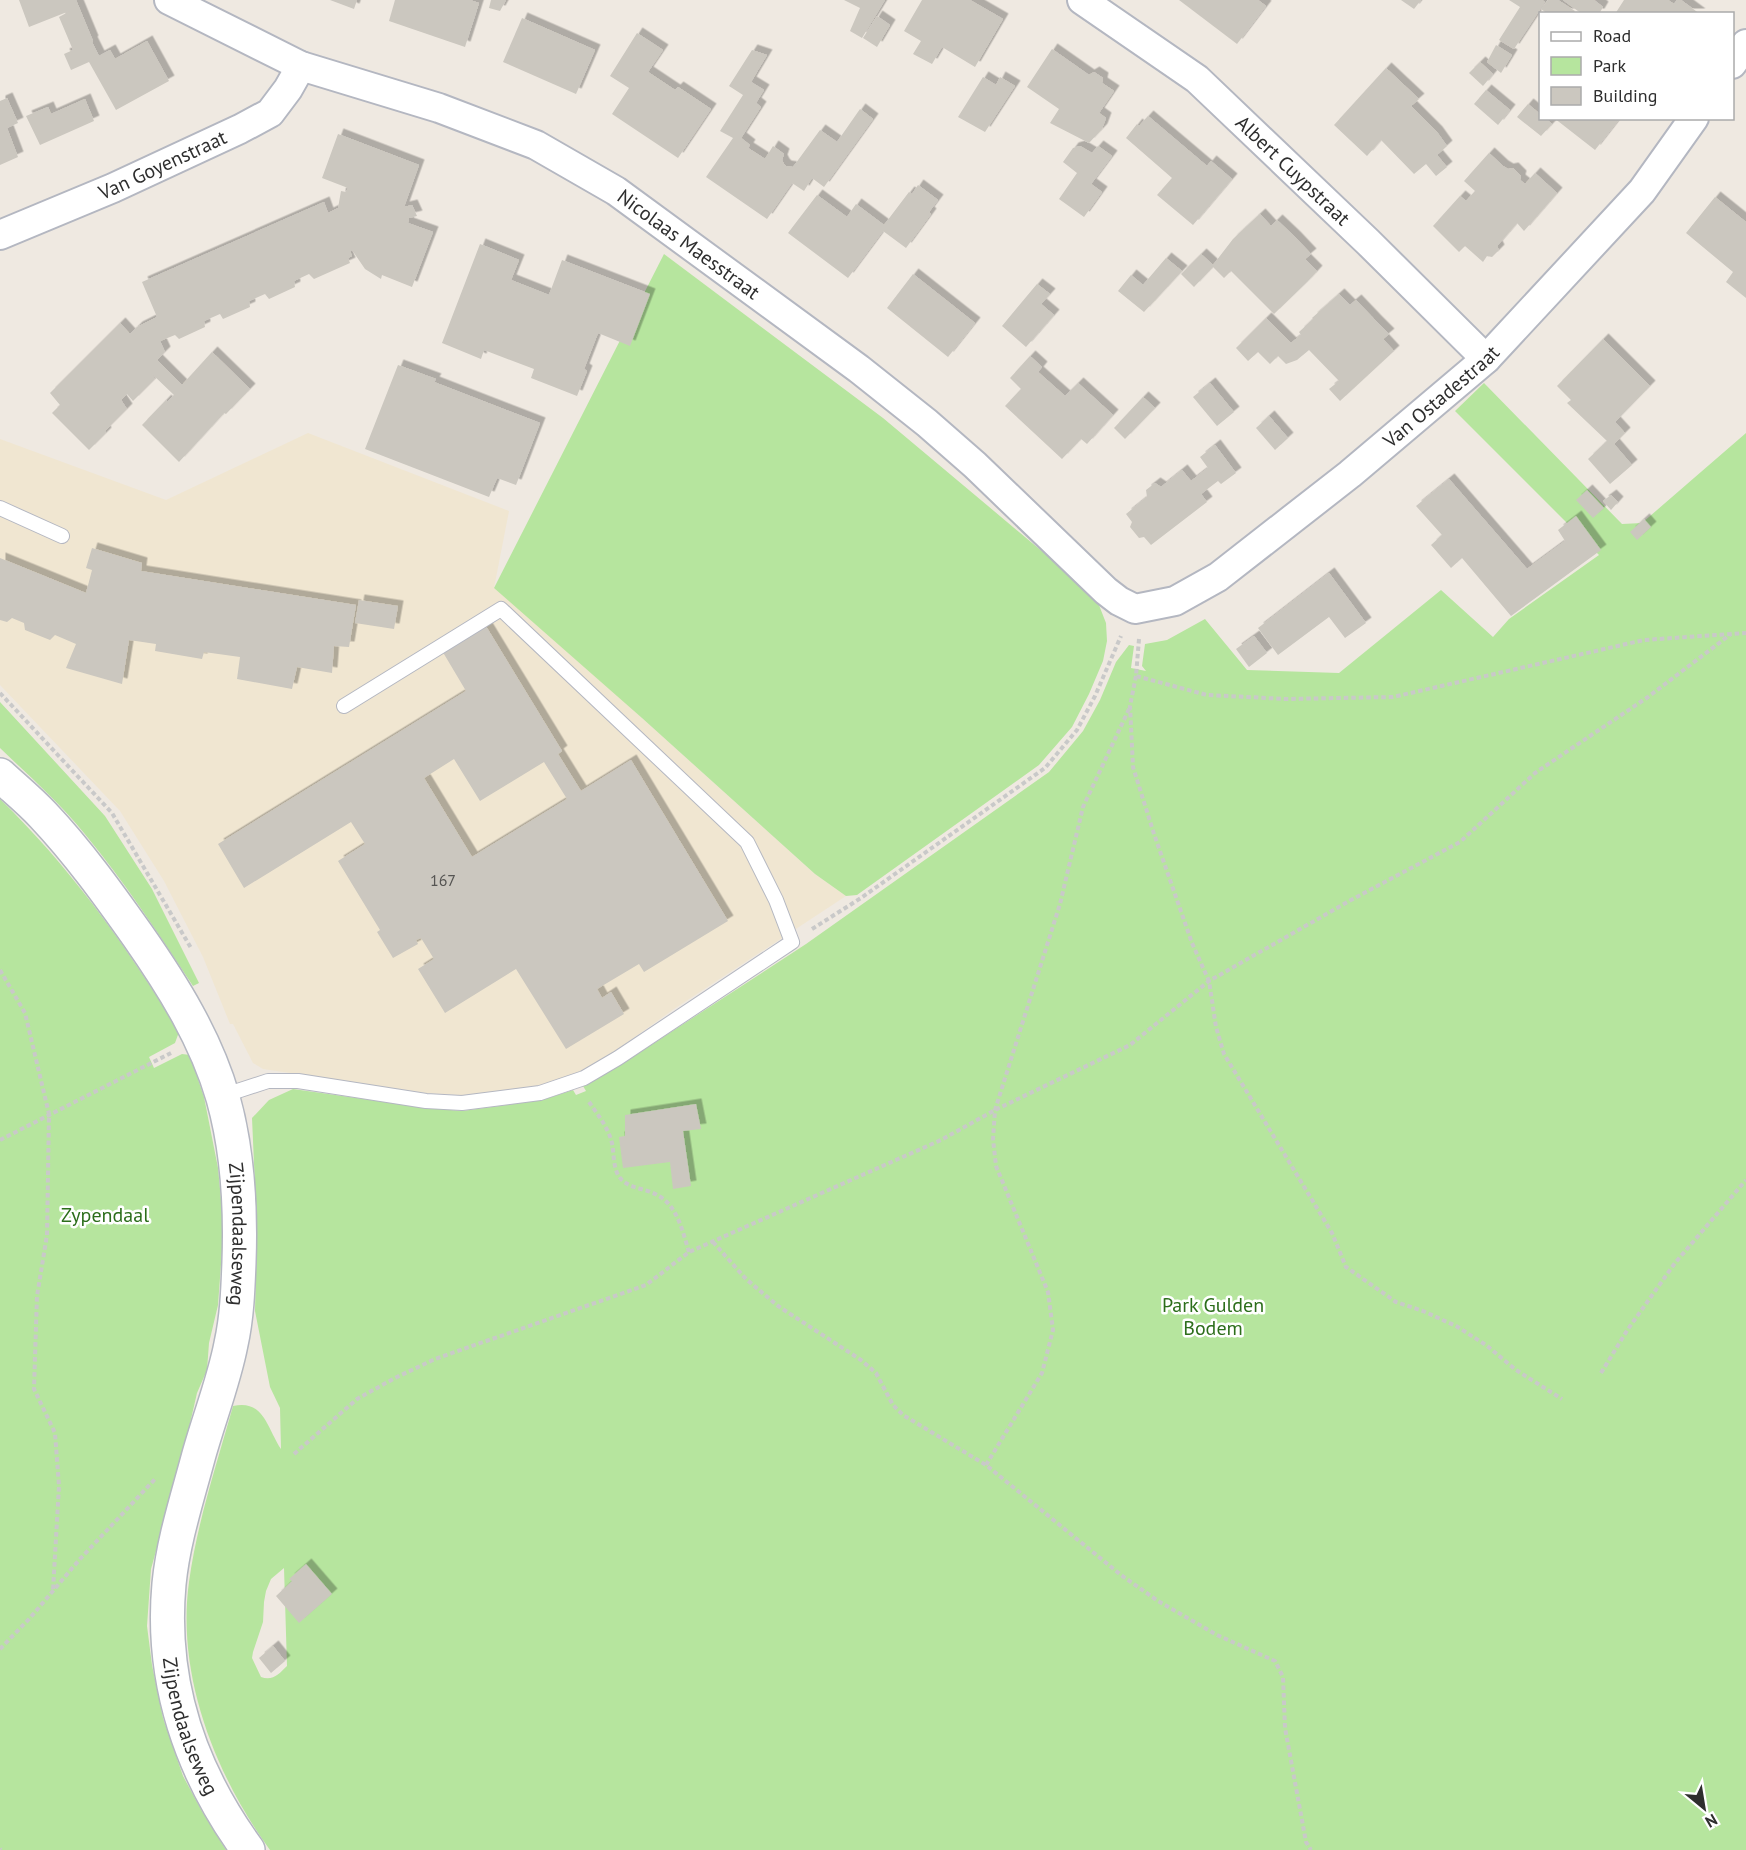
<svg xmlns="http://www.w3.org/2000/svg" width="1746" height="1850" font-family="'PT Sans',sans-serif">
<defs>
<filter id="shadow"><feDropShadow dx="5.5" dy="-5.5" stdDeviation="0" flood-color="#0004"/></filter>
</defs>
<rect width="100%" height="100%" fill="#efe9e1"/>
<polygon fill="#f0e6d1" points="308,433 509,511 494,588 523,606 642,718 815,874 846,896 674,1009 614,1052 579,1072 559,1080 537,1086 492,1094 461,1095 426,1093 263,1069 253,1063 233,1024 230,1024 203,957 164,881 120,811 0,685 0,439 166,500"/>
<g fill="#b6e59e" fill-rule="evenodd">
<polygon points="664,254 883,418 1062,568 1097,600 1106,623 1107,641 1103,661 1089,694 1072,727 1039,765 857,895 846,896 815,874 642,718 494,588"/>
<path d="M1484,383L1622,524L1642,523L1746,433V1850H270C216,1776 176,1676 189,1582C197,1523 217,1463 233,1406C264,1399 267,1428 281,1449L280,1408L270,1387L255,1311L257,1232L252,1118L269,1100L293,1089L427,1108L462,1111L542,1100L573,1090L576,1095L586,1091L583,1086L622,1064L806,944L1049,772L1083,731L1100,700L1116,662L1129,645L1134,646L1131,668L1146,671L1142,666L1145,644L1167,640L1205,619L1247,670L1339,673L1441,590L1493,637L1509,619L1599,555L1455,411ZM284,1568L287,1666C279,1674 273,1681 261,1677L252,1658L253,1652L263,1622L264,1602L266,1591L271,1579Z"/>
<path d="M0,702L105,816L152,889L199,983L193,986C158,933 124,881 84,833C59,802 29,776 0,748Z"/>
<path d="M0,799C71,868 128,948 179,1032L175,1043L149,1057L154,1068L182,1054L190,1055L204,1097L218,1168L223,1220L222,1251L218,1305L209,1343L207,1370L197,1393L183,1454L151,1569L147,1626L152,1665L163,1718L183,1776L203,1813L226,1850H0Z"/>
</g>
<g fill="#cbc7bf" fill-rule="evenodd" filter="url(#shadow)">
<polygon points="19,0 76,0 93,41 92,42 99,56 110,50 115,59 147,41 169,81 116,110 89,62 71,70 64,54 73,50 59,17 72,10 29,27"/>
<polygon points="330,0 357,0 354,9"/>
<polygon points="395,0 470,0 479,3 465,47 389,21"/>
<polygon points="491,0 506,0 500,11 489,8"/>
<polygon points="844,0 885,0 862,38 850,31 860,8"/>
<polygon points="922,0 970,0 1003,19 975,67 942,47 932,64 913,54 921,41 904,31"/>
<polygon points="1179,0 1258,0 1266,6 1237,44"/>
<polygon points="1401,0 1421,0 1414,9"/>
<polygon points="1509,0 1542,0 1545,2 1514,49 1499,40 1520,7"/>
<polygon points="1548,0 1558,0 1575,11 1573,14 1548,14 1541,9"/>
<polygon points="1563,0 1594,0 1603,7 1599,14 1582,14"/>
<polygon points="1624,0 1668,0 1674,4 1677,0 1681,0 1700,14 1615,14"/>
<polygon points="877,16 890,25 877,47 863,38"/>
<polygon points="522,18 595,50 576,94 503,62"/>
<polygon points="637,33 663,50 648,72 675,90 678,87 711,109 678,158 612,114 629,88 610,76"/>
<polygon points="1496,45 1512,55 1501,73 1487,62"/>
<polygon points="1052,49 1089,75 1094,72 1103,78 1102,83 1114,91 1099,113 1106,118 1102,129 1089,143 1050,123 1059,109 1027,87"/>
<polygon points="752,50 767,55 751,82 764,90 756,103 761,107 741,138 750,145 748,148 765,159 773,146 784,154 782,160 784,164 786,166 793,167 820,130 837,142 860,109 873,119 824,187 812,178 804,191 792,183 767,219 706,177 733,138 720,131 743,95 729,86"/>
<polygon points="1480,62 1493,74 1483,86 1469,73"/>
<polygon points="1386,68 1419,99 1411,106 1437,132 1447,146 1437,155 1447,167 1436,176 1426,164 1414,174 1381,140 1367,156 1334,125"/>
<polygon points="983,77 996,85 1000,77 1015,86 985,132 958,117"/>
<polygon points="1486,90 1510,110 1498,125 1474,104"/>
<polygon points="7,98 18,123 7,128 18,157 0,165 0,101"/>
<polygon points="85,99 94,121 40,145 26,116 48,107 51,114"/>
<polygon points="1528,104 1540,114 1540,118 1545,118 1552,124 1541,136 1517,117"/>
<polygon points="1148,116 1207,166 1211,161 1232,179 1193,225 1157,195 1172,178 1126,138 1137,124 1139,126"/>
<polygon points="1554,118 1620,118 1595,150"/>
<polygon points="338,134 419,165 404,207 412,205 417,216 409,218 408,223 433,232 412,287 382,275 381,279 365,269 352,250 350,251 352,256 348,258 350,263 314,279 309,274 294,281 295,287 269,299 265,294 249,301 250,307 223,319 220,314 204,321 205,327 179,339 175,335 160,341 165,352 157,360 182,385 212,352 250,389 226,414 224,413 179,462 142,425 166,400 167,402 174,395 151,373 155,379 133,401 127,394 121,400 127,409 105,431 106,433 89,450 52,413 60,405 50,393 120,323 130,334 137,327 157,317 142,282 324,202 328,213 338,208 341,191 346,192 348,188 322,178"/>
<polygon points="1080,146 1092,153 1098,146 1112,156 1091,184 1102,192 1084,217 1059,199 1077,173 1063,162 1073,148"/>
<polygon points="1489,153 1503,166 1508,169 1513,168 1521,176 1520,180 1525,184 1535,173 1557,193 1524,231 1517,223 1497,246 1499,250 1492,257 1487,256 1483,262 1465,246 1459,252 1433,226 1460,196 1466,201 1475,191 1464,181"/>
<polygon points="918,185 938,200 929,212 931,214 906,248 883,231 848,278 788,233 817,195 847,217 856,204 884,225 909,192 912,194"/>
<polygon points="1715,197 1746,222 1746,298 1726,282 1733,272 1686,233"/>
<polygon points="1260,214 1271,226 1277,220 1295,237 1311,254 1305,259 1317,271 1307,282 1274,314 1231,271 1224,278 1213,267 1194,287 1181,274 1201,254 1213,265 1233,239"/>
<polygon points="480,244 519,260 511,280 549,295 562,260 650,294 630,346 598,333 584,369 587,371 577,396 531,378 534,369 484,350 481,359 442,343"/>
<polygon points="1166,258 1182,271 1144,312 1118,291 1131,275 1143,285"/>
<polygon points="913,274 975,323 948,357 887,308"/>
<polygon points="1037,284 1050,294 1041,304 1054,315 1026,347 1002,326"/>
<polygon points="1339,294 1350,305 1356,300 1375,320 1389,334 1383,339 1394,351 1340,401 1329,389 1339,381 1309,350 1297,360 1286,364 1278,356 1270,364 1258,352 1248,361 1236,348 1266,318 1291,343 1301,335 1299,332 1313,319 1312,318"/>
<polygon points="1603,339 1650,386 1615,422 1625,433 1614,444 1632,465 1610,484 1588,459 1607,441 1567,403 1571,400 1557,386"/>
<polygon points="1030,356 1042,367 1038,372 1065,396 1078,383 1113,415 1087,444 1081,439 1062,459 1005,406 1021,389 1010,378"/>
<polygon points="398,365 436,379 434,382 540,423 516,485 497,478 489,497 365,449"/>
<polygon points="1210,383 1234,412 1217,426 1193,397"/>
<polygon points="1143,397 1155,408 1125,439 1114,428"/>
<polygon points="1269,416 1288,438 1275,450 1256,428"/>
<polygon points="1215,445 1236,473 1221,484 1218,481 1201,494 1207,502 1151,545 1144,537 1139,538 1130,527 1132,522 1126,514 1147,497 1146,490 1155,483 1161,487 1182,470 1191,481 1208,468 1200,457"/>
<polygon points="1449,479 1527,569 1565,541 1558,530 1576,516 1601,550 1511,616 1462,558 1451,568 1431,545 1442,535 1416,506"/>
<polygon points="1587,490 1604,508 1593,518 1576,500"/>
<polygon points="1611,495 1618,502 1611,510 1603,501"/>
<polygon points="1644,519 1651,527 1637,540 1630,532"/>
<polygon points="92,548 142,563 141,571 356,605 349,647 334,646 332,673 297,667 292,689 237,679 240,657 204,652 202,659 155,651 156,644 129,640 122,684 66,668 76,644 55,635 50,640 25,630 24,623 12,618 7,622 0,620 0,558 86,593 92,570 86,568"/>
<polygon points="1329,573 1366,623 1345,638 1329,617 1278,655 1258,628"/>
<polygon points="359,600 398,606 394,629 355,623"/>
<path d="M484,623L562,751L558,754L581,791L631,760L728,921L644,972L639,964L597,989L602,998L611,992L624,1014L566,1049L516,969L445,1013L418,969L434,959L421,938L416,940L418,944L393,958L377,932L380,930L338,861L365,844L351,822L244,888L218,844L466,691L441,649ZM454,759L480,801L544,762L567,799L472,857L424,778Z"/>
<polygon points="1254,636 1267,653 1249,667 1236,649"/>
<polygon points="696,1104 701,1129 683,1131 691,1186 673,1189 670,1162 623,1168 619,1137 625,1136 625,1115"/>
<polygon points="306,1564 332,1594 299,1623 276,1596 292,1581 289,1579"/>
<polygon points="273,1646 285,1661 271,1673 259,1658"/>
</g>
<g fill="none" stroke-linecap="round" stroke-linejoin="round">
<g stroke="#b4b7c1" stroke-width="16">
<g id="service">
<polyline points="0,508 62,536"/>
<polyline points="222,1096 268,1081 298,1081 426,1101 462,1103 540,1093 584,1078 618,1058 792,942 776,900 747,842 501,609 344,706"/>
</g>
</g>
<g stroke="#b4b7c1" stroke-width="32">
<g id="minor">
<path id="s1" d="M169,0L301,66L439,108L536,145L616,191L859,369L927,423L975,465L1106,591L1119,601L1135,609L1175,601L1218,577L1350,474L1486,359L1642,191L1694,118"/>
<path id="s2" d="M1082,0L1197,79L1368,242L1486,359"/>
<polyline points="1732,64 1746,44"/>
<path id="s3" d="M0,235L113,188L240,129L270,113L288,89L301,66"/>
</g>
</g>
<g stroke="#b4b7c1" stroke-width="36">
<g id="secondary">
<path id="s4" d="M0,775C14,788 30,801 43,815C78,852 109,895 138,936C173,986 206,1039 223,1098C238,1151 241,1206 239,1262C238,1289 237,1317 231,1344C224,1381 208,1421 198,1458C187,1499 173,1542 169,1584C160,1682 191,1772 248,1850"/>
</g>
</g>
<g stroke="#c9c9c9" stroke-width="4" stroke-dasharray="4.5 3" stroke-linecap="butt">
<polyline points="1139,639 1136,676 1207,695 1286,699 1393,697 1644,640 1746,633"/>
<polyline points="1136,676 1130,706 1133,767 1154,834 1192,943 1209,981 1216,1027 1224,1054 1332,1233 1346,1267 1396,1302 1423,1311 1456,1326 1486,1345 1516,1370 1562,1399"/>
<polyline points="0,693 112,813 191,948"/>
<polyline points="812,929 861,898 1045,768 1077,730 1095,696 1121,636"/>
<polyline points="0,970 25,1013 49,1114 47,1235 37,1296 34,1389 55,1433 59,1486 53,1590"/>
<path d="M589,1102C598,1115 608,1127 612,1143C614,1153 613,1165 618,1175C627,1190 645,1187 659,1196C678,1207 683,1233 689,1252"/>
<polyline points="0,1140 171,1053"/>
<polyline points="713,1242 746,1279 778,1306 861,1360 876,1373 893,1405 903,1415 986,1465 1121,1575 1158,1601 1217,1635 1275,1661 1283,1677 1285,1728 1306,1842 1311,1850"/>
<polyline points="1601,1373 1628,1329 1675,1263 1746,1180"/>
<polyline points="294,1454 357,1399 395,1378 435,1359 646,1285 689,1252 941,1140 995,1110 1130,1045 1209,981 1351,900 1460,842 1535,773 1648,697 1731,634"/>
<polyline points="986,1465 1042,1373 1053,1330 1048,1292 996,1166 993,1139 995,1110 1060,904 1083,807 1130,707"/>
<polyline points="0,1649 30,1618 80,1559 156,1478"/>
<polyline points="0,1849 1,1850"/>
</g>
<use href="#service" stroke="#fff" stroke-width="14"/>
<use href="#minor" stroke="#fff" stroke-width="28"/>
<use href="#secondary" stroke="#fff" stroke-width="33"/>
</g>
<g text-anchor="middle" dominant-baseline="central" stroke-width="5" stroke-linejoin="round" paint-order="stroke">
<g font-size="16" fill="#555452">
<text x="443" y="880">167</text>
</g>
<g font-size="20" fill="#2e2e2e" stroke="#fff">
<text stroke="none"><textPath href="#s3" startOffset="177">Van Goyenstraat</textPath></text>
<text stroke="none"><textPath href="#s2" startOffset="272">Albert Cuypstraat</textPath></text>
<text stroke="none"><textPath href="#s1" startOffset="578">Nicolaas Maesstraat</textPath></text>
<text stroke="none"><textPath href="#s1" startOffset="1533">Van Ostadestraat</textPath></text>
<text stroke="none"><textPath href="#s4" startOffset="534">Zijpendaalseweg</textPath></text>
<text stroke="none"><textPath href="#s4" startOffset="1038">Zijpendaalseweg</textPath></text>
</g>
<g font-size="20" fill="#2c6e1b" stroke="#fff">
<text x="105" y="1215">Zypendaal</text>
<text x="1213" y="1305">Park Gulden<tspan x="1213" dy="23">Bodem</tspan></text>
</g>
</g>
<rect x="1539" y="12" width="195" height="108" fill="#ffffff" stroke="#ababab" stroke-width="1.5"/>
<rect x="1551" y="32" width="30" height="9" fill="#ffffff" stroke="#ababab" stroke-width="1.5"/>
<text x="1593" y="42" font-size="18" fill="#2e2e2e">Road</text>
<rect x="1551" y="57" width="30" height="18" fill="#b6e59e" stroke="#ababab" stroke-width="1.5"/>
<text x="1593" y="72" font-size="18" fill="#2e2e2e">Park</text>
<rect x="1551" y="87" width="30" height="18" fill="#cbc7bf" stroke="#ababab" stroke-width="1.5"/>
<text x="1593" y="102" font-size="18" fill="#2e2e2e">Building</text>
<g transform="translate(1704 1808) rotate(150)" stroke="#ffffff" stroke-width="4.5" paint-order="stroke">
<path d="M0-4.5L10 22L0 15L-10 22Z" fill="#2e2e2e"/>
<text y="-9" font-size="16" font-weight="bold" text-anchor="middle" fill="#2e2e2e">N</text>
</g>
</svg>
